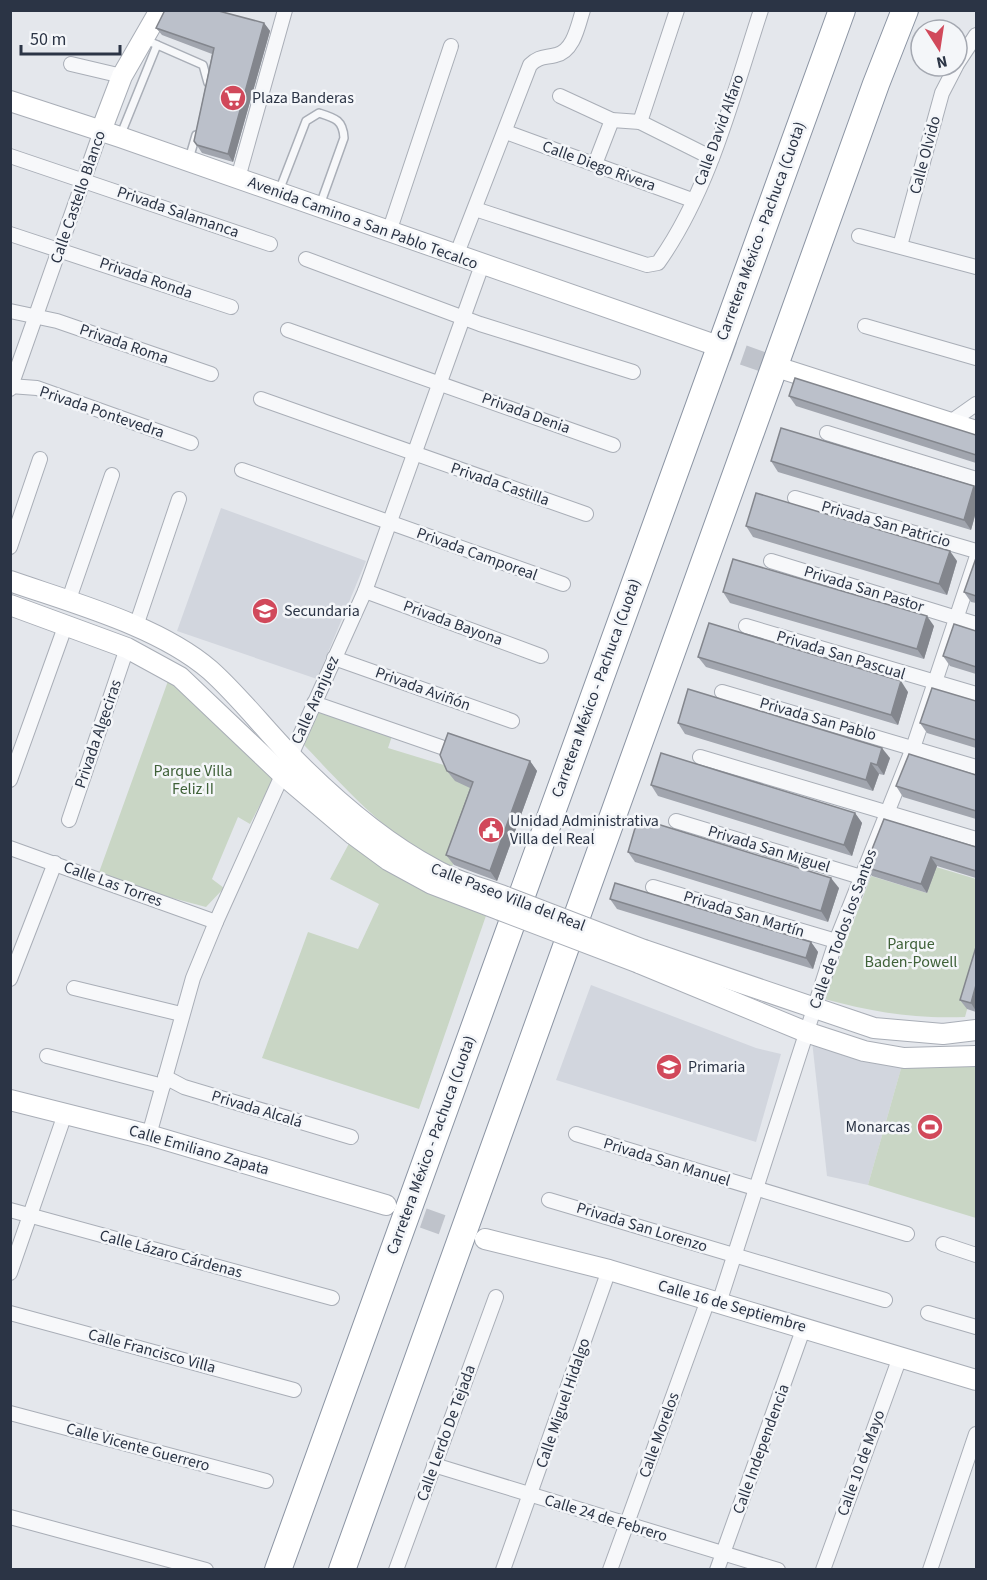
<svg xmlns="http://www.w3.org/2000/svg" width="987" height="1580" font-family="'Source Sans 3',sans-serif">
<rect width="100%" height="100%" fill="#e4e7ec"/>
<g fill="#d2d6de">
<polygon points="221,508 366,561 317,679 177,631"/>
<polygon points="591,985 756,1048 781,1054 756,1142 556,1080"/>
<polygon points="811,1032 904,1058 868,1185 827,1176"/>
</g>
<g fill="#c9d6c5">
<polygon points="168,681 189,697 274,778 250,824 238,817 212,879 224,888 206,907 97,878"/>
<path d="M320,703L393,733L388,748L447,766L480,793L452,867C395,845 346,789 304,745Z"/>
<polygon points="353,836 489,907 419,1109 262,1058 308,932 358,949 379,904 330,879"/>
<path d="M936,867L976,879V976L965,1017C913,1019 873,1012 824,999L871,876L927,893Z"/>
<polygon points="976,1057 976,1218 868,1185 904,1058"/>
</g>
<g fill="none" stroke-linecap="round" stroke-linejoin="round">
<g stroke="#bfc3cb" stroke-width="20" stroke-dasharray="20 10" stroke-linecap="butt">
<polyline points="715,345 786,370"/>
<polyline points="395,1208 474,1236"/>
</g>
<g stroke="#a9aeb7" stroke-width="10">
<g id="lane">
<polyline points="146,40 203,65 208,83"/>
<polyline points="121,134 157,45"/>
<polyline points="189,159 196,135"/>
<path d="M279,191L306,121L319,113C335,118 343,120 344,138L320,205"/>
</g>
</g>
<g stroke="#a9aeb7" stroke-width="16">
<g id="street">
<polyline points="71,64 122,76"/>
<polyline points="957,64 976,35"/>
<polyline points="560,96 612,120 640,122 712,158"/>
<polyline points="640,122 677,10"/>
<polyline points="506,132 692,200"/>
<polyline points="10,156 270,244"/>
<polyline points="595,164 612,120"/>
<polyline points="238,178 285,10"/>
<path d="M475,209L647,265L658,263C710,190 733,95 761,10"/>
<polyline points="389,232 451,46"/>
<polyline points="10,234 231,307"/>
<polyline points="859,236 976,267"/>
<polyline points="900,246 942,93 956,66"/>
<path d="M456,256L530,65C539,56 545,58 556,55C574,51 578,25 583,10"/>
<polyline points="306,259 480,324 633,372"/>
<polyline points="10,311 57,321 211,374"/>
<polyline points="865,326 976,358"/>
<polyline points="288,330 613,445"/>
<polyline points="10,386 37,388 191,443"/>
<polyline points="10,389 101,131"/>
<polyline points="261,399 586,514"/>
<polyline points="949,423 976,404"/>
<polyline points="827,433 976,479"/>
<polyline points="242,470 563,584"/>
<polyline points="795,498 976,551"/>
<polyline points="10,547 40,459"/>
<polyline points="771,561 976,624"/>
<polyline points="365,591 541,656"/>
<polyline points="68,602 112,475"/>
<polyline points="136,626 179,499"/>
<polyline points="746,626 976,694"/>
<polyline points="334,658 512,721"/>
<polyline points="722,692 976,767"/>
<polyline points="314,703 441,747"/>
<polyline points="700,757 976,839"/>
<polyline points="10,780 66,624"/>
<polyline points="69,820 127,648"/>
<polyline points="676,821 861,877"/>
<polyline points="10,848 216,922"/>
<polyline points="653,887 836,941"/>
<polyline points="10,979 55,863"/>
<polyline points="74,988 181,1014"/>
<polyline points="47,1056 163,1086"/>
<polyline points="165,1077 184,1087 351,1137"/>
<polyline points="576,1134 907,1234"/>
<polyline points="149,1135 193,978 216,922 365,591 482,265"/>
<polyline points="549,1200 885,1300"/>
<polyline points="10,1210 332,1298"/>
<polyline points="943,1244 976,1255"/>
<polyline points="10,1273 65,1114"/>
<polyline points="719,1303 836,941 913,748 976,559"/>
<polyline points="10,1313 294,1390"/>
<polyline points="928,1313 976,1327"/>
<polyline points="10,1413 266,1481"/>
<polyline points="434,1465 778,1570"/>
<polyline points="10,1517 206,1570"/>
<polyline points="396,1570 496,1297"/>
<polyline points="503,1570 609,1270"/>
<polyline points="610,1570 708,1300"/>
<polyline points="717,1570 804,1327"/>
<polyline points="823,1570 900,1357"/>
<polyline points="930,1570 976,1434"/>
</g>
</g>
<g stroke="#a9aeb7" stroke-width="22">
<g id="secondary">
<polyline points="10,101 120,137 715,345"/>
<polyline points="101,131 122,76 160,10"/>
<polyline points="786,370 976,431"/>
<path d="M10,581C73,603 159,626 210,670C238,695 262,726 288,753C331,797 379,840 434,869C456,882 482,888 506,897"/>
<polyline points="10,605 127,648 180,677 282,774 354,835 388,860 432,884 500,910"/>
<polyline points="644,950 874,1028 943,1034 976,1030"/>
<polyline points="639,963 806,1032 864,1051 904,1058 976,1056"/>
<polyline points="10,1100 149,1135 386,1205"/>
<polyline points="485,1239 609,1270 976,1380"/>
</g>
</g>
<g stroke="#8b94a3" stroke-width="28">
<g id="highway">
<polyline points="278,1570 842,10"/>
<polyline points="342,1570 876,84 905,10"/>
</g>
</g>
<use href="#lane" stroke="#f7f8fa" stroke-width="7"/>
<use href="#street" stroke="#f7f8fa" stroke-width="14"/>
<use href="#secondary" stroke="#fff" stroke-width="20"/>
<use href="#highway" stroke="#fff" stroke-width="26"/>
<g stroke="#a9aeb7" stroke-width="22" stroke-linecap="butt">
<g id="secondary-bridge">
<polyline points="506,897 644,950"/>
<polyline points="500,910 639,963"/>
</g>
</g>
<use href="#secondary-bridge" stroke="#fff" stroke-width="20"/>
</g>
<g fill="#a1a5ae">
<polygon points="264,23 270,31 233,162 202,153 194,141 212,54 162,35 156,28"/>
<polygon points="789,396 976,435 976,463 796,406"/>
<polygon points="771,461 976,489 976,512 971,530 778,472"/>
<polygon points="746,526 957,561 947,595 753,537"/>
<polygon points="976,559 976,603 971,602 964,592"/>
<polygon points="723,592 934,626 924,659 730,603"/>
<polygon points="976,631 976,674 950,666 943,656"/>
<polygon points="698,657 908,692 898,725 706,667"/>
<polygon points="976,701 976,748 927,733 920,723"/>
<polygon points="678,723 890,758 884,775 879,774 873,791 685,734"/>
<polygon points="530,761 537,771 497,881 454,865 446,855 470,788 455,781 447,771"/>
<polygon points="976,775 976,819 903,797 896,786"/>
<polygon points="651,785 855,813 862,823 852,856 658,796"/>
<polygon points="976,847 976,878 937,866 927,893 872,876 865,867"/>
<polygon points="628,852 839,888 828,922 635,862"/>
<polygon points="610,899 811,942 818,952 813,969 617,909"/>
<polygon points="976,947 976,1012 967,1009 960,1000"/>
</g>
<g fill="#83868d">
<polygon points="264,23 270,31 233,162 228,154"/>
<polygon points="974,486 976,489 976,512 971,530 964,520"/>
<polygon points="950,551 957,561 947,595 939,584"/>
<polygon points="927,616 934,626 924,659 917,649"/>
<polygon points="901,681 908,692 898,725 891,715"/>
<polygon points="882,748 890,758 884,775 877,765"/>
<polygon points="530,761 537,771 497,881 490,871"/>
<polygon points="871,763 879,774 873,791 866,780"/>
<polygon points="855,813 862,823 852,856 844,845"/>
<polygon points="931,857 937,866 927,893 921,884"/>
<polygon points="831,878 839,888 828,922 821,911"/>
<polygon points="811,942 818,952 813,969 806,958"/>
<polygon points="976,985 976,1011 971,1003"/>
</g>
<g fill="#bbc0ca" stroke="#83868d" stroke-width="1.5">
<polygon points="165,10 215,10 264,23 228,154 197,145 194,141 214,48 156,28"/>
<polygon points="795,378 976,435 976,455 789,396"/>
<polygon points="781,428 974,486 964,520 771,461"/>
<polygon points="756,493 950,551 939,584 746,526"/>
<polygon points="976,558 976,596 964,592"/>
<polygon points="733,559 927,616 917,649 723,592"/>
<polygon points="709,623 901,681 891,715 698,657"/>
<polygon points="954,624 976,631 976,667 943,656"/>
<polygon points="932,688 976,701 976,740 920,723"/>
<polygon points="688,689 882,748 877,765 871,763 866,780 678,723"/>
<polygon points="448,733 530,761 490,871 446,855 473,782 447,771 440,755"/>
<polygon points="661,753 855,813 844,845 651,785"/>
<polygon points="909,754 976,775 976,811 896,786"/>
<polygon points="638,818 831,878 821,911 628,852"/>
<polygon points="884,819 976,847 976,871 931,857 921,884 865,867"/>
<polygon points="615,883 811,942 806,958 610,899"/>
<polygon points="976,947 976,985 971,1003 960,1000"/>
</g>
<defs>
<g id="supermarket-disc" transform="scale(1.35)"><circle r="9.5" fill="#d1495b" stroke="#f4f6f9"/><path d="M-6-5.5h2.5l.6 2H6L4.5 2H-2.5L-4.4-4H-6ZM-1.5 3.2a1.3 1.3 0 1 0 .1 0ZM3 3.2a1.3 1.3 0 1 0 .1 0Z" fill="#fff"/></g>
<g id="school-disc" transform="scale(1.35)"><circle r="9.5" fill="#d1495b" stroke="#f4f6f9"/><path d="M0-5L7-2L0 1L-7-2ZM-4 1L0 2.5L4 1V4Q0 6-4 4Z" fill="#fff"/></g>
<g id="civic-disc" transform="scale(1.35)"><circle r="9.5" fill="#d1495b" stroke="#f4f6f9"/><path d="M-.6-6.5H3V-4.5H.6V-3L4-1V1h2V6H-6V1h2V-1L-.6-3ZM-1.2 2.5V6h2.4V2.5Z" fill="#fff"/></g>
<g id="stadium-disc" transform="scale(1.35)"><circle r="9.5" fill="#d1495b" stroke="#f4f6f9"/><path d="M0-5a6.5 5 0 1 0 0 10a6.5 5 0 1 0 0-10ZM-3.5-1.8h7v3.6h-7Z" fill="#fff"/></g>
</defs>
<g fill-rule="evenodd">
<use href="#supermarket-disc" x="233" y="98"/>
<use href="#school-disc" x="265" y="611"/>
<use href="#civic-disc" x="491" y="830"/>
<use href="#school-disc" x="669" y="1067"/>
<use href="#stadium-disc" x="930" y="1127"/>
</g>
<g text-anchor="middle" dominant-baseline="central" stroke-width="5" stroke-linejoin="round" paint-order="stroke">
<g font-size="16" fill="#2b3445" stroke="#f4f6f9" text-anchor="start">
<text x="252" y="98">Plaza Banderas</text>
<text x="284" y="611">Secundaria</text>
<text x="510" y="821">Unidad Administrativa<tspan x="510" dy="18">Villa del Real</tspan></text>
<text x="688" y="1067">Primaria</text>
<text x="910" y="1127" text-anchor="end">Monarcas</text>
</g>
<g font-size="16" fill="#2b3445" stroke="#f4f6f9">
<text transform="translate(719 130) rotate(-70)">Calle David Alfaro</text>
<text transform="translate(925 155) rotate(-75)">Calle Olvido</text>
<text transform="translate(599 166) rotate(20)">Calle Diego Rivera</text>
<text transform="translate(78 197) rotate(-71)">Calle Castello Blanco</text>
<text transform="translate(178 212) rotate(19)">Privada Salamanca</text>
<text transform="translate(363 223) rotate(20)">Avenida Camino a San Pablo Tecalco</text>
<text transform="translate(761 231) rotate(-70)">Carretera México - Pachuca (Cuota)</text>
<text transform="translate(146 278) rotate(19)">Privada Ronda</text>
<text transform="translate(124 344) rotate(19)">Privada Roma</text>
<text transform="translate(102 412) rotate(19)">Privada Pontevedra</text>
<text transform="translate(526 413) rotate(20)">Privada Denia</text>
<text transform="translate(500 484) rotate(19)">Privada Castilla</text>
<text transform="translate(886 524) rotate(16)">Privada San Patricio</text>
<text transform="translate(477 554) rotate(20)">Privada Camporeal</text>
<text transform="translate(864 589) rotate(17)">Privada San Pastor</text>
<text transform="translate(453 623) rotate(20)">Privada Bayona</text>
<text transform="translate(841 655) rotate(17)">Privada San Pascual</text>
<text transform="translate(596 688) rotate(-70)">Carretera México - Pachuca (Cuota)</text>
<text transform="translate(423 689) rotate(20)">Privada Aviñón</text>
<text transform="translate(315 700) rotate(-66)">Calle Aranjuez</text>
<text transform="translate(818 719) rotate(16)">Privada San Pablo</text>
<text transform="translate(98 734) rotate(-71)">Privada Algeciras</text>
<text transform="translate(769 849) rotate(17)">Privada San Miguel</text>
<text transform="translate(113 884) rotate(20)">Calle Las Torres</text>
<text transform="translate(508 897) rotate(21)">Calle Paseo Villa del Real</text>
<text transform="translate(744 914) rotate(17)">Privada San Martín</text>
<text transform="translate(843 929) rotate(-70)">Calle de Todos los Santos</text>
<text transform="translate(257 1109) rotate(17)">Privada Alcalá</text>
<text transform="translate(431 1145) rotate(-70)">Carretera México - Pachuca (Cuota)</text>
<text transform="translate(199 1150) rotate(16)">Calle Emiliano Zapata</text>
<text transform="translate(667 1162) rotate(17)">Privada San Manuel</text>
<text transform="translate(642 1227) rotate(17)">Privada San Lorenzo</text>
<text transform="translate(171 1254) rotate(15)">Calle Lázaro Cárdenas</text>
<text transform="translate(732 1306) rotate(16)">Calle 16 de Septiembre</text>
<text transform="translate(152 1351) rotate(15)">Calle Francisco Villa</text>
<text transform="translate(563 1403) rotate(-71)">Calle Miguel Hidalgo</text>
<text transform="translate(446 1433) rotate(-70)">Calle Lerdo De Tejada</text>
<text transform="translate(659 1435) rotate(-70)">Calle Morelos</text>
<text transform="translate(138 1447) rotate(15)">Calle Vicente Guerrero</text>
<text transform="translate(761 1449) rotate(-70)">Calle Independencia</text>
<text transform="translate(861 1463) rotate(-70)">Calle 10 de Mayo</text>
<text transform="translate(606 1518) rotate(17)">Calle 24 de Febrero</text>
</g>
<g font-size="16" fill="#3f6138" stroke="#f4f6f9">
<text x="193" y="771">Parque Villa<tspan x="193" dy="18">Feliz II</tspan></text>
<text x="911" y="944">Parque<tspan x="911" dy="18">Baden-Powell</tspan></text>
</g>
</g>
<rect width="987" height="1580" fill="none" stroke="#2b3445" stroke-width="24"/>
<g transform="translate(939 48) rotate(168)"><circle r="28" fill="#f4f6f9" stroke="#a4a8b1" stroke-width="1.5"/>
<path d="M0-4.5L10 22L0 15L-10 22Z" fill="#d1495b"/>
<text y="-9" font-size="16" font-weight="bold" text-anchor="middle" fill="#2b3445">N</text>
</g>
<path d="M21 45v9h99v-9" fill="none" stroke="#2b3445" stroke-width="3"/>
<text x="30" y="45" font-size="18" fill="#2b3445" stroke="#f4f6f9" stroke-width="4.5" paint-order="stroke">50 m</text>
</svg>
